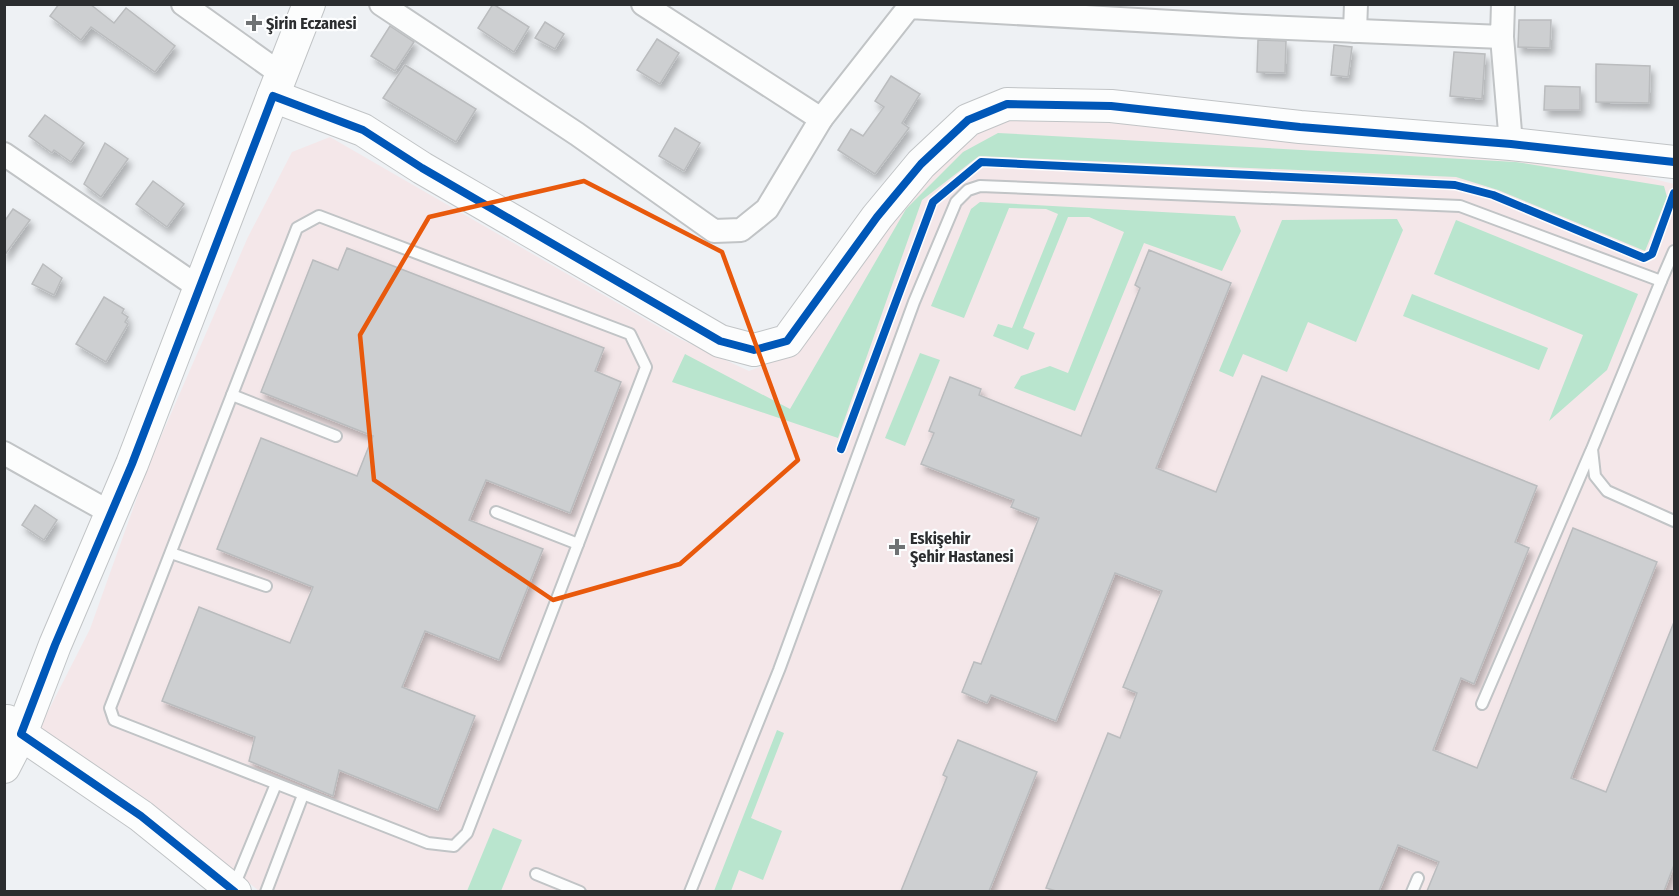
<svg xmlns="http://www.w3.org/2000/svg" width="1679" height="896" font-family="'Fira Sans Condensed',sans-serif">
<defs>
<filter id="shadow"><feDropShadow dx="3.5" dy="6" stdDeviation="3" flood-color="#0004"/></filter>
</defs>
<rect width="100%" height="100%" fill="#eef1f4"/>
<polygon fill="#f4e7e9" points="990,115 1288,135 1509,143 1674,184 1674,891 259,891 146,799 37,733 90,629 149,464 248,237 292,152 330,137 678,338 749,371 796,353 877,221"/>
<g fill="#b9e5ce">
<polygon points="998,133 1516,162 1664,186 1667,197 1645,251 1498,190 1456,177 979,156 922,200 838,438 672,382 685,354 790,409 906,209 963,152"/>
<polygon points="980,202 1235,216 1241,231 1222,271 1144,243 1075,411 1014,388 1021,376 1050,366 1068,373 1124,232 1089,217 1068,217 1023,328 1035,333 1028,350 993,336 998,324 1012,328 1058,214 1046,209 1009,208 964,318 931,306 971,209"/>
<polygon points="1397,219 1403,230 1356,342 1308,322 1287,372 1243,354 1233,377 1219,371 1282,220"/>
<polygon points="1456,220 1638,294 1607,370 1549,421 1583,335 1434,274"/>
<polygon points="1412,294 1548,348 1539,370 1403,316"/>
<polygon points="920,353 940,360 905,446 885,438"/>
<polygon points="777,730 784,733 751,818 782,831 763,880 739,870 731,891 714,891"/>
<polygon points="493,828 522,840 501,891 467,891"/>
</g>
<g fill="#cdcfd1" stroke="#babcbe" stroke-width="1.5" filter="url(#shadow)">
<polygon points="59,4 90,4 114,23 126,8 175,46 155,72 91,27 81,40 50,16"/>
<polygon points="493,4 529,27 514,52 478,28"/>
<polygon points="1519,20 1551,20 1550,48 1518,47"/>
<polygon points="545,22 564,34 555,49 535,38"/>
<polygon points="390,26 414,42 395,71 371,56"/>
<polygon points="657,39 679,53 660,84 637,70"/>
<polygon points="1258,40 1286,41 1285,73 1257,72"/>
<polygon points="1334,45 1352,47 1348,77 1331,75"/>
<polygon points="1454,52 1485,54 1482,99 1450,96"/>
<polygon points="1596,64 1650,66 1649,103 1596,102"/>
<polygon points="405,65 476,109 456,142 383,98"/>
<polygon points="891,76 920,94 902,123 909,128 875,174 838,150 851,129 863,136 884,107 875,101"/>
<polygon points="1545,86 1580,87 1580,110 1544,110"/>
<polygon points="45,115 84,143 71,162 54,150 52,153 29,136"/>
<polygon points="675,128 700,143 684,171 659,156"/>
<polygon points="105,143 128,159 101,197 84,184"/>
<polygon points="153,181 184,204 167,227 136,204"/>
<polygon points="13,209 30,220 4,256 4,222"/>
<polygon points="347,248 604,348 595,371 621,382 570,513 486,480 469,520 543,549 499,660 425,631 402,687 475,716 438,810 339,770 333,796 249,761 255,737 162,701 199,607 290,643 313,587 217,549 261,438 357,476 373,436 261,392 313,260 338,270"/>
<polygon points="1149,250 1231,283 1156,468 1216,492 1262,376 1537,486 1515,542 1529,548 1474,684 1461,678 1433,750 1477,768 1573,528 1657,562 1571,778 1606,792 1674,622 1674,865 1664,891 1427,891 1439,862 1398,845 1379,891 1056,891 1046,888 1108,733 1120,738 1137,693 1123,687 1162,591 1115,573 1056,721 991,695 987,703 962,692 974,662 981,664 1039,518 1011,507 1014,500 921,464 934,433 929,431 950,377 981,389 979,395 1081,436 1140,288 1135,285"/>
<polygon points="43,264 62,278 54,295 32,284"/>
<polygon points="104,297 124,309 122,313 128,317 125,322 128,324 106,362 76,344"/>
<polygon points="35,505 57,520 44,540 22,525"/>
<polygon points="958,740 1037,772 989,891 901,891 947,777 943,775"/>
</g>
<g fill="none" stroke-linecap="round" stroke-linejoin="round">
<g stroke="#c1c4c6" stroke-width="14">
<g id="lane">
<polygon points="319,216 630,334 646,367 467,833 454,846 428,843 114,720 110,708 297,228"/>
<polyline points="1661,281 1674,251"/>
<polyline points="232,395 336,436"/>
<polyline points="496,512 578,544"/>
<polyline points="171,553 266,586"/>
<polyline points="1482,704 1591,451"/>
<polyline points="536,874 580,892"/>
<polyline points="234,886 276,784"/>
<polyline points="266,892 303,795"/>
<polyline points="690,892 779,670 914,302 956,202 968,190 980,186 1460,206 1661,281 1592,449 1595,476 1607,491 1674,521"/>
<polyline points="1412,892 1418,878"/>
</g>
</g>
<g stroke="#c1c4c6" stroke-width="26">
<g id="street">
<polyline points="183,4 281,74"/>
<polyline points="381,4 577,134 714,231 741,230 767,209 821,119"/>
<polyline points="643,4 821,119 909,7 1242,26 1502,37 1503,4"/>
<polyline points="1355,31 1356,4"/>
<polyline points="1502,37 1511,144"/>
<polyline points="4,154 201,289"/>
<polyline points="4,453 111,513"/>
</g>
</g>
<g stroke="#c1c4c6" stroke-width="34">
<g id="secondary">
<polyline points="273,96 309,4"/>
<polyline points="4,767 21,734 7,721"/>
<polyline points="235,892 141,816 21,734 55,645 132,464 273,96 363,130 422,168 720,341 754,350 787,341 877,217 921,164 968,120 1007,104 1111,106 1300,127 1511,144 1674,162"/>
</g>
</g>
<use href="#lane" stroke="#fcfdfd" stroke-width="10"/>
<use href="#street" stroke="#fcfdfd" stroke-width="22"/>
<use href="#secondary" stroke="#fcfdfd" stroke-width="32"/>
<g stroke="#fcfdfe" stroke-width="11">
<g id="cycleway">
<polyline points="841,449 933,202 981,162 1455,185 1493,195 1644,258 1652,254 1674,193"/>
<polyline points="235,892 141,816 21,734 55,645 132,464 273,96 363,130 422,168 720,341 754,350 787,341 877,217 921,164 968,120 1007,104 1111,106 1300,127 1511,144 1674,162"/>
</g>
</g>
<use href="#cycleway" stroke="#0057b8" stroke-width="8"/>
</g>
<path fill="none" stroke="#e8590c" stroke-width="4.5" stroke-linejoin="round" d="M584,181L722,252L798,460L680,564L553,600L374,480L360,335L429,217Z"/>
<g fill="#6f7274" stroke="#fcfdfe" stroke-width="2">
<path d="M251 14h6v6h6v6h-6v6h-6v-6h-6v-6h6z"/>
<path d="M894 538h6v6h6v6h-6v6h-6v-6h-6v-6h6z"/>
</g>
<g text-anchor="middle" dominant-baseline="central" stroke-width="4.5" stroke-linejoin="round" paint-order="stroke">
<g font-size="16" font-weight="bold" fill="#2b2d2f" stroke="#fcfdfe" text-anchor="start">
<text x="266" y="23">Şirin Eczanesi</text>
<text x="910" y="538">Eskişehir<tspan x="910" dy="18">Şehir Hastanesi</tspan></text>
</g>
</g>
<rect width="1679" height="896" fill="none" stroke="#2b2d2f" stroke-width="12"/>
</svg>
